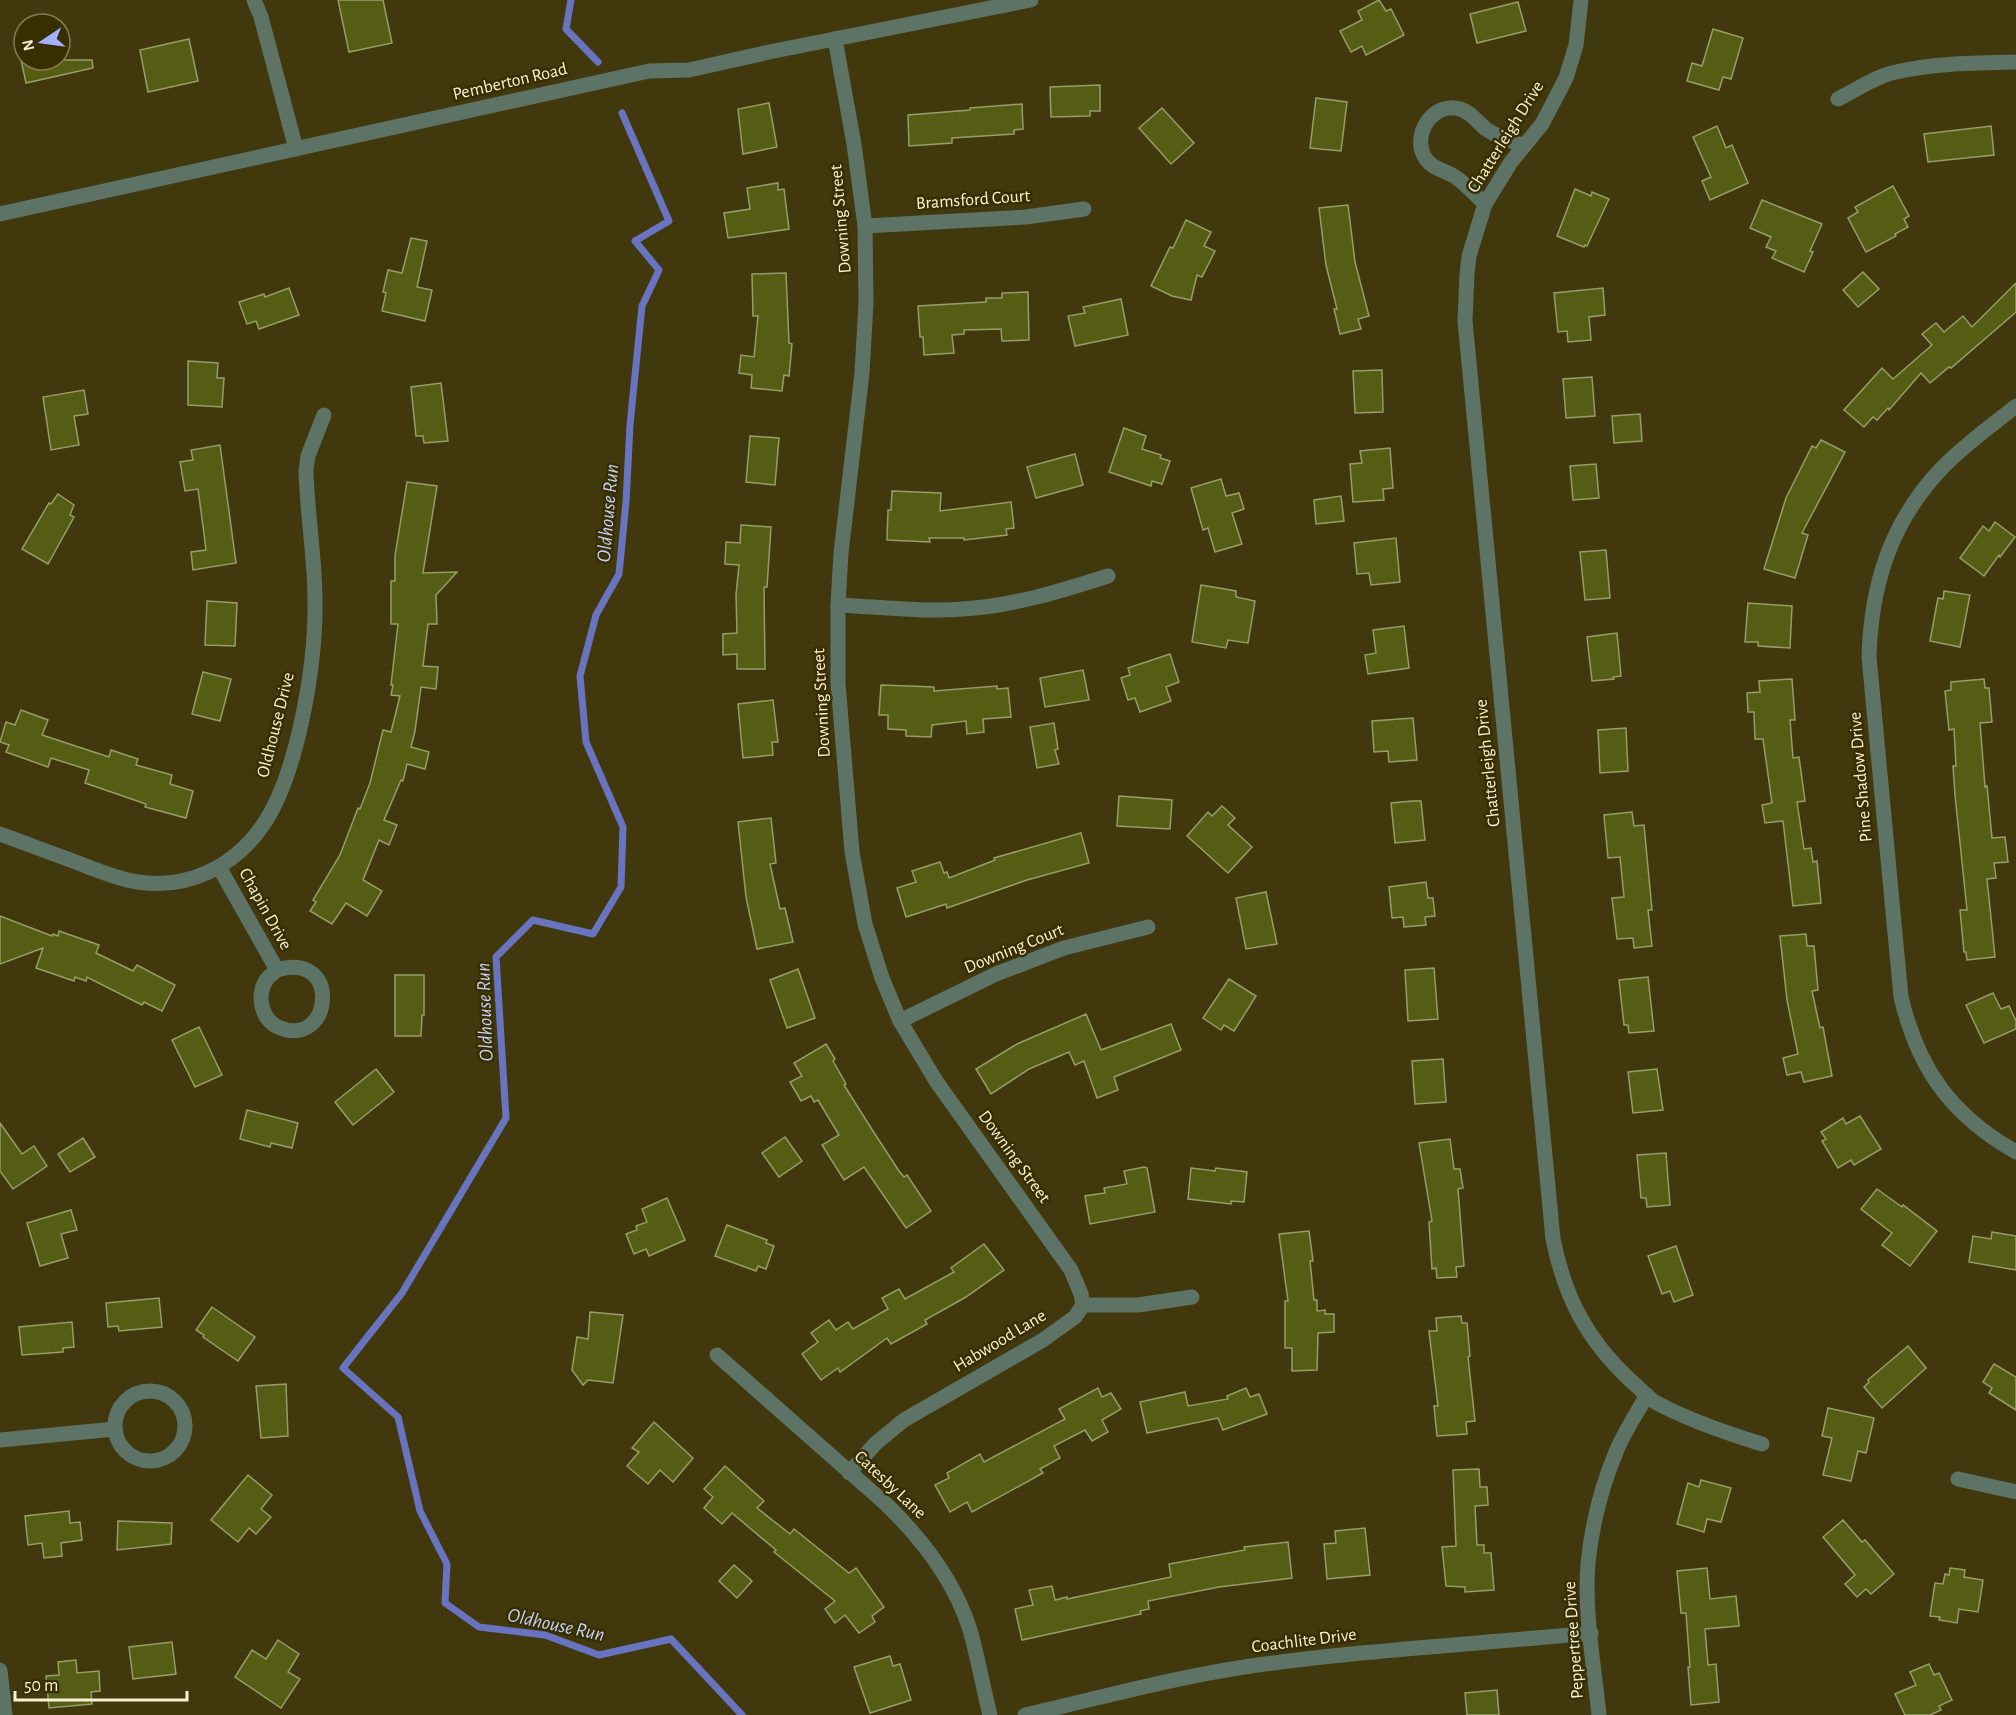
<svg xmlns="http://www.w3.org/2000/svg" width="2016" height="1715" font-family="'Alegreya Sans',sans-serif">
<rect width="100%" height="100%" fill="#42380e"/>
<g fill="none" stroke-linecap="round" stroke-linejoin="round">
<g stroke="#6974c1" stroke-width="7">
<polyline points="571,0 566,29 598,62"/>
<polyline points="622,113 669,221 635,241 659,270 642,306 630,425 626,502 619,574 596,615 580,676 586,742 623,827 621,887 593,934 533,920 496,957 506,1118 402,1293 343,1368 398,1417 420,1511 447,1564 445,1603 479,1627 545,1635 599,1655 671,1639 742,1715"/>
</g>
</g>
<g fill="#545d13" stroke="#959e68" stroke-width="1.5">
<polygon points="338,0 383,0 392,43 349,52"/>
<polygon points="1379,0 1386,11 1391,9 1404,35 1366,55 1362,46 1351,52 1340,31 1362,20 1358,11"/>
<polygon points="1518,2 1526,31 1477,43 1470,14"/>
<polygon points="1713,29 1743,38 1731,79 1723,77 1719,90 1687,81 1692,63 1702,66"/>
<polygon points="189,39 198,81 148,92 140,50"/>
<polygon points="21,60 92,60 93,68 26,83"/>
<polygon points="1100,85 1100,111 1090,111 1090,116 1051,117 1050,87"/>
<polygon points="1316,98 1347,102 1341,151 1310,148"/>
<polygon points="769,103 777,147 743,154 738,109"/>
<polygon points="1022,104 1023,129 1014,130 1014,134 952,138 952,143 909,146 908,115 970,110 970,108"/>
<polygon points="1162,108 1194,143 1171,164 1139,128"/>
<polygon points="1717,126 1726,148 1732,145 1748,183 1710,200 1702,181 1711,177 1693,137"/>
<polygon points="1991,126 1994,155 1928,162 1924,134"/>
<polygon points="778,183 778,190 784,189 789,229 728,238 724,213 750,209 747,188"/>
<polygon points="1893,186 1909,216 1904,219 1908,227 1895,234 1896,236 1866,252 1848,218 1858,212 1855,207"/>
<polygon points="1575,189 1591,196 1592,192 1609,199 1587,246 1585,245 1584,247 1557,236"/>
<polygon points="1762,200 1822,224 1810,251 1813,252 1804,272 1772,258 1776,251 1766,247 1771,237 1750,228"/>
<polygon points="1348,205 1355,262 1369,316 1358,319 1361,329 1340,334 1334,309 1337,309 1326,265 1319,208"/>
<polygon points="1186,220 1211,232 1204,246 1215,251 1202,277 1197,275 1191,300 1172,296 1151,286 1170,247 1173,248"/>
<polygon points="411,238 427,241 417,287 432,290 425,321 382,311 386,293 383,292 388,270 402,273"/>
<polygon points="1863,272 1879,289 1858,307 1843,290"/>
<polygon points="786,273 789,343 792,344 789,376 784,375 782,391 751,388 752,375 739,373 741,355 754,357 758,316 753,316 752,274"/>
<polygon points="2016,283 2016,312 1951,368 1949,367 1930,383 1921,373 1889,410 1888,408 1877,420 1873,417 1864,427 1844,410 1882,368 1893,379 1932,345 1922,334 1936,323 1944,332 1963,316 1972,327"/>
<polygon points="289,288 299,315 259,329 256,321 247,324 239,302 264,294 265,297"/>
<polygon points="1603,288 1605,315 1589,317 1591,340 1568,342 1567,331 1558,332 1554,293"/>
<polygon points="1028,292 1029,340 1002,341 1001,329 964,330 964,334 952,335 954,353 924,355 923,337 920,337 918,306 986,302 986,298 1002,298 1002,293"/>
<polygon points="1121,299 1128,335 1075,346 1068,316 1085,313 1083,307"/>
<polygon points="188,361 218,363 217,378 224,378 222,407 188,405"/>
<polygon points="1382,370 1383,412 1355,413 1353,371"/>
<polygon points="1592,377 1595,416 1566,418 1563,379"/>
<polygon points="441,383 448,441 424,443 423,436 416,436 411,387"/>
<polygon points="84,390 88,414 74,416 79,445 51,450 43,397"/>
<polygon points="1640,414 1642,441 1614,443 1612,416"/>
<polygon points="1124,428 1146,436 1142,449 1161,455 1160,458 1170,461 1162,484 1152,481 1151,486 1109,472"/>
<polygon points="750,436 779,438 775,485 746,482"/>
<polygon points="1821,440 1845,452 1802,533 1808,535 1795,578 1764,569 1786,498 1812,446 1816,448"/>
<polygon points="220,445 236,563 193,570 191,552 206,550 203,526 198,489 185,491 180,462 193,460 191,450"/>
<polygon points="1390,448 1393,488 1383,489 1384,500 1353,502 1350,464 1362,463 1360,451"/>
<polygon points="1075,454 1083,485 1036,498 1027,467"/>
<polygon points="1596,464 1599,498 1573,500 1570,466"/>
<polygon points="1221,479 1226,496 1239,493 1244,509 1232,513 1242,544 1215,552 1208,528 1203,530 1191,488"/>
<polygon points="407,482 437,486 423,573 457,572 436,595 437,624 428,624 423,666 438,667 436,689 421,687 415,731 411,747 429,752 425,769 407,764 403,781 401,780 384,820 397,825 389,845 379,840 363,880 382,891 367,916 346,903 332,924 310,911 316,902 313,900 340,855 358,808 360,809 370,783 383,730 391,732 400,696 391,695 393,685 391,685 398,624 391,624 391,581 395,581 395,556"/>
<polygon points="892,491 941,493 940,511 1011,502 1014,528 1006,529 1007,535 964,540 964,538 929,538 930,542 887,540 888,510 891,510"/>
<polygon points="58,494 74,505 70,515 74,517 48,564 22,549 49,503 51,504"/>
<polygon points="1341,496 1344,521 1316,524 1314,500"/>
<polygon points="1995,522 2015,537 2000,557 1999,555 1984,576 1960,558 1983,526 1989,531"/>
<polygon points="741,525 771,527 767,587 764,587 765,669 737,669 737,654 723,655 723,634 737,633 736,595 739,565 725,564 726,542 740,543"/>
<polygon points="1396,538 1400,582 1371,585 1369,573 1357,574 1354,543"/>
<polygon points="1606,550 1610,598 1585,600 1580,552"/>
<polygon points="1201,585 1236,591 1236,597 1255,601 1248,643 1228,640 1226,648 1192,642"/>
<polygon points="1944,591 1970,595 1960,647 1930,641 1938,598 1943,599"/>
<polygon points="207,601 237,603 235,646 205,645"/>
<polygon points="1748,603 1792,606 1790,648 1758,646 1758,642 1745,642"/>
<polygon points="1404,626 1409,668 1368,674 1365,655 1376,653 1373,630"/>
<polygon points="1617,633 1621,676 1613,677 1614,679 1592,681 1587,637"/>
<polygon points="1170,654 1179,682 1166,687 1171,701 1140,712 1135,698 1128,700 1121,678 1130,675 1128,668"/>
<polygon points="1083,670 1089,700 1045,707 1040,678"/>
<polygon points="203,672 231,679 220,721 192,714"/>
<polygon points="1792,679 1795,720 1790,720 1793,758 1799,757 1805,801 1797,802 1804,849 1811,848 1813,862 1817,861 1821,903 1793,906 1783,821 1765,823 1762,805 1772,803 1763,739 1755,739 1754,712 1748,712 1747,693 1760,692 1759,681"/>
<polygon points="1984,679 1985,688 1989,688 1992,722 1980,723 1985,787 1987,786 1992,838 2005,837 2008,862 1994,863 1996,878 1987,879 1995,957 1967,960 1966,952 1964,952 1960,910 1967,910 1955,795 1953,766 1956,766 1954,729 1949,730 1945,691 1951,690 1951,682"/>
<polygon points="881,685 934,687 934,691 997,686 997,689 1008,688 1011,717 983,719 984,732 967,734 966,721 932,725 931,737 906,736 906,730 888,729 888,715 879,715"/>
<polygon points="773,700 778,742 772,742 773,755 743,758 738,704"/>
<polygon points="21,710 48,720 42,735 109,757 111,750 138,759 136,765 172,775 170,784 193,791 186,818 145,807 146,804 85,783 89,770 51,758 48,767 6,752 9,745 0,742 6,722 15,725"/>
<polygon points="1413,718 1417,760 1389,762 1388,751 1374,752 1372,721"/>
<polygon points="1054,723 1058,749 1055,750 1059,764 1037,768 1030,727"/>
<polygon points="1626,728 1628,771 1600,773 1598,730"/>
<polygon points="1119,796 1172,800 1170,829 1117,826"/>
<polygon points="1412,801 1421,801 1425,840 1395,843 1391,803"/>
<polygon points="1222,806 1235,818 1228,825 1252,847 1228,873 1187,836 1208,812 1212,816"/>
<polygon points="1632,812 1634,826 1644,825 1652,910 1648,910 1652,946 1634,948 1633,938 1617,939 1612,898 1624,897 1620,857 1608,858 1604,815"/>
<polygon points="771,818 776,863 770,864 780,909 785,908 793,942 757,949 746,897 738,822"/>
<polygon points="1081,833 1089,863 1027,880 947,908 946,904 906,917 897,888 916,882 912,871 940,862 944,873 947,872 949,878 995,860 994,858"/>
<polygon points="1426,882 1428,898 1433,898 1435,916 1425,917 1426,925 1404,927 1403,917 1392,918 1389,887"/>
<polygon points="1266,892 1277,944 1246,949 1236,898"/>
<polygon points="0,916 52,936 53,934 58,936 59,931 99,945 96,953 133,971 137,965 175,985 162,1011 144,1002 142,1005 87,977 86,981 75,977 74,981 36,968 43,948 0,964"/>
<polygon points="1806,934 1807,946 1814,946 1818,990 1812,991 1820,1028 1823,1027 1832,1076 1804,1082 1801,1072 1787,1075 1783,1058 1798,1054 1787,1000 1780,936"/>
<polygon points="1434,968 1438,1019 1408,1021 1405,970"/>
<polygon points="798,969 815,1018 787,1028 770,980"/>
<polygon points="395,975 424,975 424,1015 422,1015 421,1036 395,1036"/>
<polygon points="1648,977 1654,1031 1629,1033 1628,1025 1624,1025 1619,980"/>
<polygon points="1229,979 1256,996 1234,1031 1224,1025 1221,1030 1203,1018"/>
<polygon points="1993,993 2001,1009 2009,1006 2016,1021 2016,1029 1984,1043 1966,1005"/>
<polygon points="1086,1014 1101,1050 1171,1024 1181,1050 1114,1077 1118,1090 1097,1098 1084,1061 1075,1065 1069,1052 1029,1069 991,1094 976,1069 1017,1044"/>
<polygon points="199,1027 222,1075 195,1087 172,1040"/>
<polygon points="826,1044 835,1059 833,1061 846,1084 844,1085 871,1128 899,1171 904,1177 907,1175 931,1211 906,1228 864,1167 844,1180 822,1145 839,1135 818,1100 814,1102 811,1096 801,1101 790,1082 802,1076 794,1063"/>
<polygon points="1443,1059 1446,1102 1415,1104 1412,1061"/>
<polygon points="376,1069 394,1092 353,1125 335,1102"/>
<polygon points="1657,1069 1663,1110 1633,1113 1628,1072"/>
<polygon points="247,1110 298,1123 292,1148 271,1143 270,1147 240,1139"/>
<polygon points="1860,1116 1881,1149 1854,1165 1851,1160 1838,1168 1822,1141 1826,1139 1821,1132 1843,1118 1846,1124"/>
<polygon points="0,1123 22,1154 34,1146 47,1166 13,1189 0,1171"/>
<polygon points="785,1137 802,1161 779,1177 762,1153"/>
<polygon points="83,1138 95,1157 70,1172 58,1154"/>
<polygon points="1450,1139 1454,1169 1460,1169 1463,1188 1458,1189 1464,1266 1456,1267 1457,1277 1437,1278 1436,1268 1432,1269 1429,1222 1432,1221 1419,1143"/>
<polygon points="1666,1153 1670,1205 1647,1207 1646,1198 1641,1198 1637,1155"/>
<polygon points="1144,1167 1147,1168 1155,1212 1090,1224 1085,1196 1105,1193 1104,1188 1127,1184 1124,1171"/>
<polygon points="1191,1168 1215,1171 1216,1168 1247,1172 1244,1202 1231,1201 1231,1204 1188,1199"/>
<polygon points="1877,1189 1902,1207 1903,1205 1937,1231 1910,1266 1882,1245 1892,1233 1861,1209"/>
<polygon points="667,1198 685,1240 649,1256 646,1249 634,1254 626,1234 637,1230 636,1226 647,1222 642,1209"/>
<polygon points="71,1210 77,1230 61,1234 68,1258 40,1266 27,1223"/>
<polygon points="727,1225 767,1240 766,1243 774,1246 766,1269 758,1266 756,1271 715,1256"/>
<polygon points="1309,1231 1313,1261 1310,1261 1314,1300 1317,1300 1317,1311 1325,1310 1325,1314 1334,1314 1334,1332 1318,1333 1317,1370 1292,1371 1292,1348 1285,1348 1285,1301 1288,1301 1279,1234"/>
<polygon points="1992,1232 2016,1236 2016,1270 1969,1262 1973,1236 1991,1239"/>
<polygon points="984,1244 1004,1270 966,1297 925,1320 927,1324 891,1344 887,1338 840,1372 838,1368 821,1380 802,1354 818,1342 811,1333 829,1320 836,1330 848,1322 853,1329 888,1309 882,1298 899,1289 905,1299 954,1272 951,1268"/>
<polygon points="1676,1246 1693,1295 1674,1302 1670,1291 1662,1294 1648,1256"/>
<polygon points="159,1298 162,1327 119,1331 118,1326 108,1327 106,1303"/>
<polygon points="212,1307 255,1337 238,1361 203,1337 204,1335 196,1330"/>
<polygon points="590,1312 623,1315 613,1383 588,1380 583,1385 572,1370 577,1337 588,1339"/>
<polygon points="1461,1316 1462,1323 1467,1323 1470,1356 1468,1357 1475,1421 1466,1422 1467,1434 1437,1436 1434,1406 1438,1406 1429,1331 1437,1331 1436,1318"/>
<polygon points="72,1322 74,1347 63,1348 63,1352 22,1355 19,1327"/>
<polygon points="1908,1346 1926,1368 1882,1408 1864,1387 1869,1382 1868,1380"/>
<polygon points="1994,1364 2016,1377 2016,1410 1989,1393 1992,1388 1983,1382"/>
<polygon points="286,1384 288,1436 261,1438 256,1386"/>
<polygon points="1098,1388 1102,1397 1111,1393 1121,1409 1102,1420 1108,1432 1092,1441 1085,1430 1054,1446 1060,1458 1040,1469 1043,1473 972,1512 967,1502 950,1512 935,1485 949,1478 947,1473 980,1454 984,1462 1065,1419 1059,1409"/>
<polygon points="1246,1388 1250,1397 1259,1394 1267,1414 1223,1430 1218,1418 1147,1433 1140,1402 1185,1392 1188,1406 1228,1399 1227,1396"/>
<polygon points="1828,1408 1874,1418 1866,1453 1858,1451 1851,1481 1823,1475 1832,1438 1822,1436"/>
<polygon points="654,1422 693,1458 673,1482 660,1470 648,1484 627,1466 639,1452 632,1448"/>
<polygon points="725,1466 764,1501 757,1508 790,1534 794,1529 849,1573 856,1568 884,1607 872,1616 875,1622 859,1633 845,1615 835,1623 825,1609 835,1601 774,1552 776,1550 732,1513 722,1524 704,1508 713,1497 704,1489"/>
<polygon points="1479,1469 1480,1487 1487,1487 1488,1505 1475,1506 1477,1545 1484,1545 1484,1553 1491,1553 1494,1590 1465,1592 1465,1587 1446,1586 1442,1547 1456,1546 1453,1470"/>
<polygon points="248,1475 272,1495 261,1509 271,1517 256,1534 249,1528 238,1542 211,1520"/>
<polygon points="1701,1480 1731,1488 1721,1522 1707,1519 1704,1532 1677,1524 1688,1483 1699,1487"/>
<polygon points="69,1511 70,1523 80,1522 82,1540 61,1543 62,1556 44,1558 42,1543 28,1545 25,1516"/>
<polygon points="1843,1520 1862,1542 1865,1540 1894,1574 1871,1594 1866,1589 1857,1597 1845,1584 1855,1575 1823,1537"/>
<polygon points="118,1521 172,1523 171,1544 117,1550"/>
<polygon points="1365,1528 1370,1575 1327,1579 1324,1544 1336,1543 1335,1531"/>
<polygon points="1288,1542 1292,1578 1219,1587 1148,1601 1149,1609 1140,1611 1141,1614 1022,1640 1015,1609 1033,1605 1029,1590 1052,1586 1055,1600 1067,1597 1067,1599 1171,1577 1169,1564 1245,1550 1244,1547"/>
<polygon points="734,1565 752,1581 737,1598 719,1581"/>
<polygon points="1707,1568 1710,1599 1736,1596 1739,1626 1705,1629 1708,1665 1716,1664 1719,1702 1691,1705 1688,1667 1690,1667 1686,1613 1681,1613 1677,1571"/>
<polygon points="1950,1568 1965,1570 1964,1577 1983,1580 1978,1612 1959,1609 1957,1623 1939,1620 1940,1617 1930,1616 1935,1583 1943,1584 1945,1574 1949,1575"/>
<polygon points="278,1640 299,1654 288,1672 300,1679 281,1708 235,1677 252,1650 266,1659"/>
<polygon points="172,1642 176,1674 133,1679 129,1647"/>
<polygon points="890,1656 893,1666 900,1664 911,1700 870,1713 854,1667"/>
<polygon points="76,1660 77,1673 99,1671 100,1691 91,1692 92,1704 49,1708 46,1676 59,1675 58,1662"/>
<polygon points="1929,1664 1934,1675 1939,1673 1952,1700 1939,1706 1941,1710 1930,1715 1905,1715 1895,1694 1916,1685 1910,1672"/>
<polygon points="1497,1690 1499,1715 1467,1715 1465,1693"/>
</g>
<g fill="none" stroke-linecap="round" stroke-linejoin="round">
<g stroke="#5d7365" stroke-width="15">
<polyline points="254,0 261,17 296,149"/>
<path d="M1581,0L1576,45L1566,78L1542,124L1511,162L1485,204L1469,256L1467,274L1465,321L1553,1239C1565,1298 1587,1340 1631,1381C1639,1387 1647,1397 1655,1402C1688,1420 1726,1433 1762,1444"/>
<polyline points="835,39 854,144 865,226 866,303 862,373 841,553 838,605 838,683 852,852 865,924 882,978 900,1021 936,1081 1071,1270 1081,1294 1083,1305"/>
<path d="M1838,99C1856,90 1876,76 1896,72C1934,63 1977,63 2016,62"/>
<path d="M1485,204C1475,195 1465,183 1454,176C1443,170 1430,168 1424,156C1412,133 1434,101 1460,109C1471,112 1477,122 1486,129C1497,137 1511,141 1524,146"/>
<polyline points="0,214 649,71 689,70 774,51 1031,0"/>
<polyline points="865,226 1026,217 1084,209"/>
<path d="M2016,406C1991,426 1964,445 1942,468C1891,521 1871,585 1869,657L1901,997C1918,1069 1951,1115 2016,1152"/>
<path d="M838,605C880,607 922,612 963,609C1013,606 1061,591 1108,576"/>
<path d="M0,834C27,844 54,854 81,864C99,871 118,879 138,882C188,890 235,866 263,825C298,774 316,663 315,601C315,557 307,514 306,470L308,456L324,415"/>
<path d="M219,867L277,970C274,973 269,976 267,979C256,995 261,1019 278,1027C332,1051 343,950 277,970"/>
<polyline points="900,1021 996,974 1064,948 1148,927"/>
<polyline points="1083,1305 1138,1305 1192,1297"/>
<path d="M717,1355L887,1505C923,1540 955,1582 970,1630C978,1658 983,1687 990,1715"/>
<circle cx="150" cy="1426" r="35"/>
<polyline points="0,1440 115,1429"/>
<polyline points="849,1473 876,1443 904,1420 1043,1340 1075,1317 1083,1305"/>
<polyline points="1958,1479 2016,1492"/>
<polyline points="0,1670 5,1715"/>
<path d="M1025,1715C1100,1698 1175,1677 1251,1666C1364,1650 1478,1644 1591,1633"/>
<path d="M1599,1715C1594,1665 1584,1613 1588,1563C1592,1524 1601,1488 1616,1452C1624,1432 1637,1413 1647,1395"/>
</g>
</g>
<g text-anchor="middle" dominant-baseline="central" stroke-width="5" stroke-linejoin="round" paint-order="stroke">
<g font-size="18" fill="#f8f2d5" stroke="#372e02">
<text transform="translate(510 82) rotate(-13)">Pemberton Road</text>
<text transform="translate(1506 137) rotate(-58)">Chatterleigh Drive</text>
<text transform="translate(973 200) rotate(-4)">Bramsford Court</text>
<text transform="translate(841 219) rotate(-95)">Downing Street</text>
<text transform="translate(822 703) rotate(-93)">Downing Street</text>
<text transform="translate(276 725) rotate(-76)">Oldhouse Drive</text>
<text transform="translate(1488 763) rotate(-96)">Chatterleigh Drive</text>
<text transform="translate(1861 777) rotate(-95)">Pine Shadow Drive</text>
<text transform="translate(265 909) rotate(61)">Chapin Drive</text>
<text transform="translate(1014 949) rotate(-22)">Downing Court</text>
<text transform="translate(1014 1157) rotate(54)">Downing Street</text>
<text transform="translate(1000 1341) rotate(-31)">Habwood Lane</text>
<text transform="translate(890 1485) rotate(43)">Catesby Lane</text>
<text transform="translate(1574 1640) rotate(-94)">Peppertree Drive</text>
<text transform="translate(1304 1641) rotate(-7)">Coachlite Drive</text>
</g>
<g font-size="20" font-style="italic" fill="#c8d1fb" stroke="#372e02">
<text transform="translate(608 513) rotate(-85)">Oldhouse Run</text>
<text transform="translate(485 1012) rotate(-92)">Oldhouse Run</text>
<text transform="translate(556 1625) rotate(12)">Oldhouse Run</text>
</g>
</g>
<g transform="translate(42 42) rotate(257)"><circle r="28" fill="#372e02" stroke="#847c56" stroke-width="1.5"/>
<path d="M0-4.5L10 22L0 15L-10 22Z" fill="#a5b1fc"/>
<text y="-9" font-size="16" font-weight="bold" text-anchor="middle" fill="#f8f2d5">N</text>
</g>
<path d="M15 1691v9h172v-9" fill="none" stroke="#f8f2d5" stroke-width="3"/>
<text x="24" y="1691" font-size="18" fill="#f8f2d5" stroke="#372e02" stroke-width="4.5" paint-order="stroke">50 m</text>
</svg>
